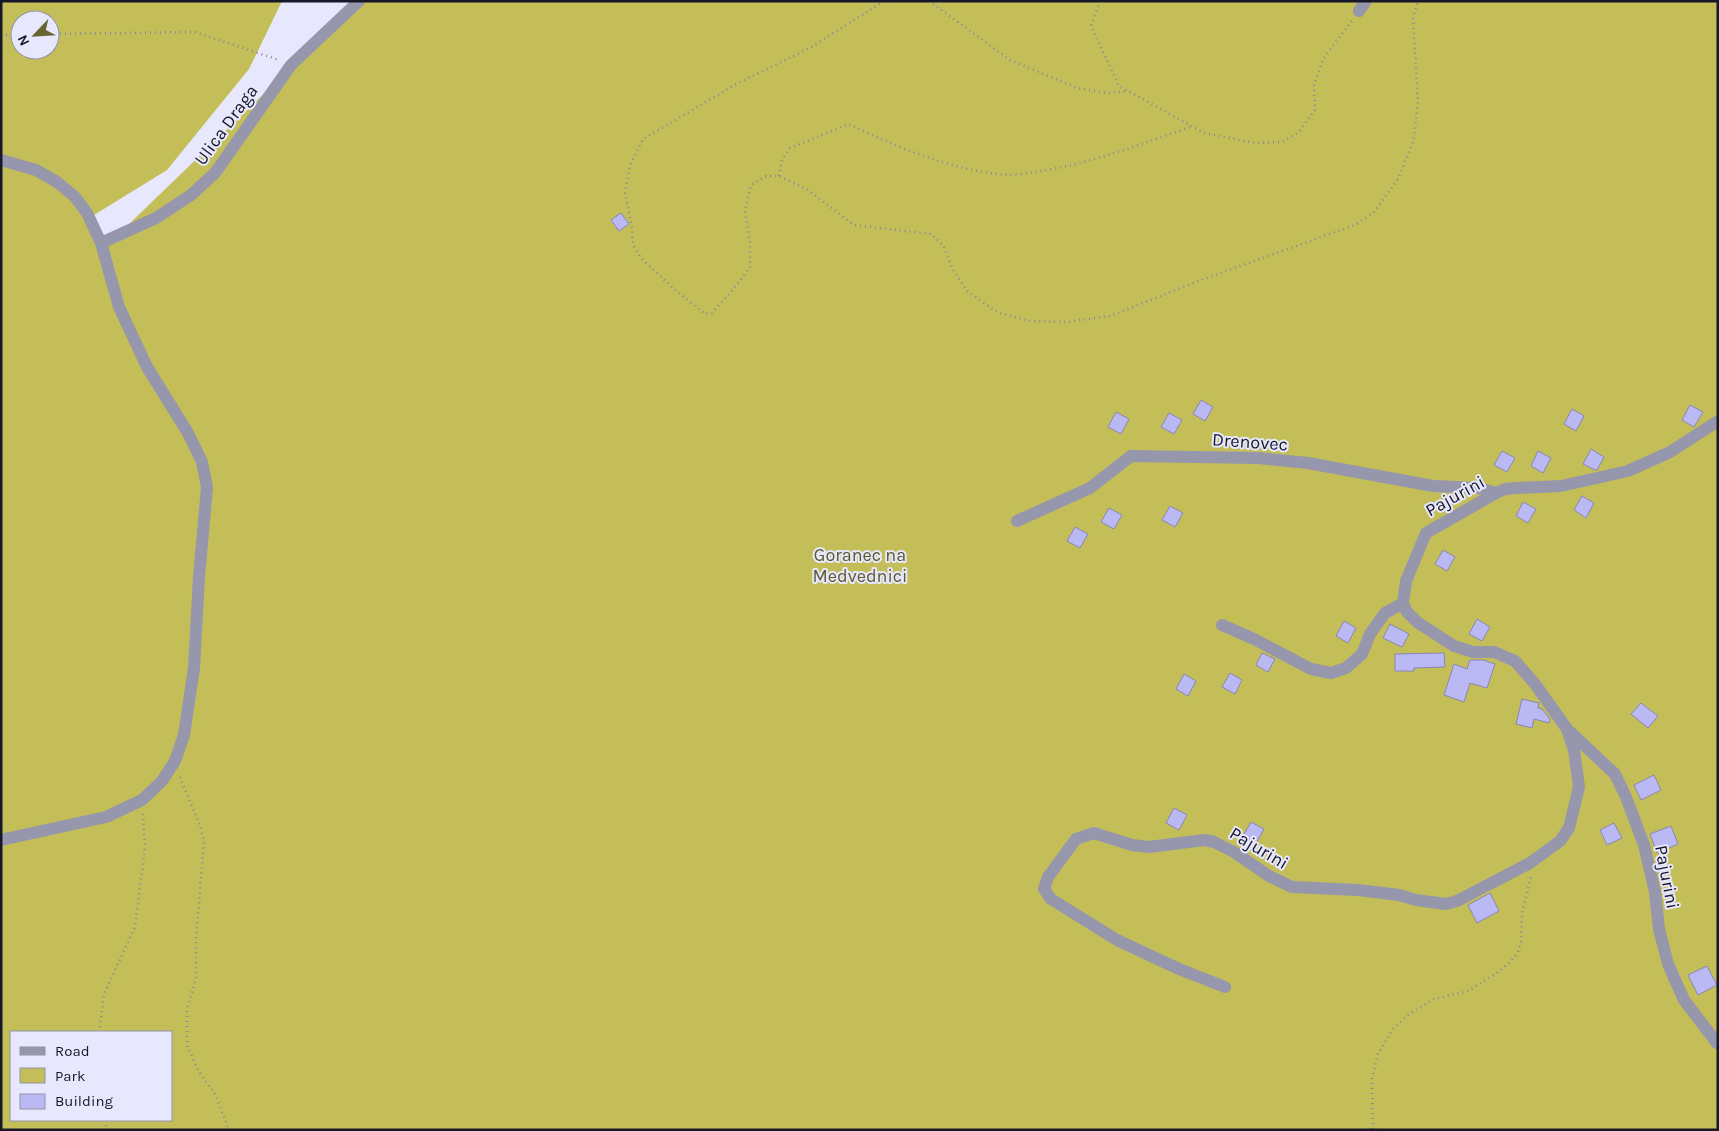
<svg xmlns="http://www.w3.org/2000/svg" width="1719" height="1131" font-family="Karla,sans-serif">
<rect width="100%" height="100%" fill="#e7e7fd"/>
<path fill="#c3be58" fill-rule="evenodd" d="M1,1H282L249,69L167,170L94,215L99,253L360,1H1718V1130H1ZM20,20H50V50H20ZM11,1032H171V1120H11Z"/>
<g fill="#bbb9f3" stroke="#8886b8">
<polygon points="621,213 629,224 619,231 611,220"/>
<polygon points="1201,400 1213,407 1205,421 1193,414"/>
<polygon points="1690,405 1703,412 1694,427 1682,420"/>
<polygon points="1572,409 1584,416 1576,431 1564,424"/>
<polygon points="1116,412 1129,419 1121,434 1108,427"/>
<polygon points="1169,413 1182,420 1174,434 1161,427"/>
<polygon points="1591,449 1604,457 1597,470 1595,470 1583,464"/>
<polygon points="1502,451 1515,458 1507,472 1494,465"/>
<polygon points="1538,451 1551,458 1543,473 1531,466"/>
<polygon points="1582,496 1594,503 1586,518 1574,510"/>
<polygon points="1523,502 1536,509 1528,523 1516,516"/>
<polygon points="1170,506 1183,513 1175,527 1162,520"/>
<polygon points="1109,508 1122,515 1114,529 1101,522"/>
<polygon points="1075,527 1088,534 1080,548 1067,541"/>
<polygon points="1443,550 1455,557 1447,571 1435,564"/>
<polygon points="1477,619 1490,627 1482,641 1469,634"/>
<polygon points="1344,621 1356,628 1348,643 1336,636"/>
<polygon points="1390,624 1409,634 1402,647 1383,638"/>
<polygon points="1262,653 1275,659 1268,672 1256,665"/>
<polygon points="1444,653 1445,667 1414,668 1414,671 1395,671 1395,654"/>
<polygon points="1470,660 1483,660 1495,664 1487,688 1470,683 1464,702 1444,695 1454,664 1467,669"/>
<polygon points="1230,673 1242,680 1235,694 1222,687"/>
<polygon points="1184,674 1196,681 1188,696 1176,689"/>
<polygon points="1522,699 1539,703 1538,708 1542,709 1550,719 1549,723 1534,719 1532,728 1516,724"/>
<polygon points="1641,703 1658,716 1648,728 1631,714"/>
<polygon points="1654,775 1661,790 1641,800 1634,785"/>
<polygon points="1174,808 1187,815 1179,830 1166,823"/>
<polygon points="1251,822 1264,829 1256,843 1243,836"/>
<polygon points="1614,823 1622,838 1607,845 1600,830"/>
<polygon points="1671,826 1678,844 1657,853 1650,834"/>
<polygon points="1490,893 1499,911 1477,923 1468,905"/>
<polygon points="1707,966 1717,985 1698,995 1688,975"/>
</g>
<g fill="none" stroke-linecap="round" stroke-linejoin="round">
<g stroke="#89889d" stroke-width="2.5" stroke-dasharray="1 4" stroke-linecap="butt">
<polyline points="884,1 810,48 738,83 643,139 630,165 625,192 632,228 633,245 641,258 674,289 705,314 712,313 736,286 750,267 750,244 745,210 751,185 766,176 779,176 808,190 854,225 931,234 943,245 952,268 967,291 997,312 1029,321 1067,322 1110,316 1201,280 1355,225 1374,212 1398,179 1413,142 1418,104 1413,18 1418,1"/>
<polyline points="929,1 1010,60 1077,88 1108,93 1128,91"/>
<polyline points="1100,1 1091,26 1119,86 1204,133 1255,143 1282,142 1299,132 1315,110 1314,85 1323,59 1352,21"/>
<polyline points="50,34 195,32 279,60"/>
<polyline points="1,35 20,35"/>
<path d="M779,176L782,160L790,148L849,124C896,147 956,172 1009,175C1017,175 1027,173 1035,172C1089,164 1142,144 1193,126"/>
<polyline points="180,777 201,828 204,842 196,939 196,978 187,1009 187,1045 199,1072 215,1094 229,1130"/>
<polyline points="99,1032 104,994 135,927 145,847 143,814"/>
<polyline points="105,1120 107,1130"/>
<polyline points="1373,1129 1372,1079 1378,1054 1393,1029 1409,1014 1434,999 1468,991 1497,973 1512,960 1518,952 1521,942 1522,913 1531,877"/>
<polyline points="1373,1129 1380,1130"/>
</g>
<g stroke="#9696ad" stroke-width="12">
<polyline points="1359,11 1366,1"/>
<polyline points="1,160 36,170 57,182 75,197 87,213 101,243 119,307 147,367 188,433 202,462 207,487 199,577 194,668 184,735 175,761 162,781 142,800 106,817 1,840"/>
<polyline points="101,243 156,218 191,195 215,173 291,65 359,1"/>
<polyline points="1017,521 1090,488 1131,456 1258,458 1308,463 1433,486 1479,488 1496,493"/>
<polyline points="1222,625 1254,639 1311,669 1331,673 1346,668 1362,654 1370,634 1385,613 1403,603"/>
<polyline points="1569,731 1615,774 1626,797 1644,845 1655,892 1659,929 1668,964 1684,1000 1717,1043"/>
<polyline points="1225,987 1179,969 1117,940 1051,899 1044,889 1048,877 1076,839 1094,833 1132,845 1149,847 1204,840 1214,842 1234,852 1269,876 1292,887 1358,890 1399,895 1416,900 1446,904 1457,901 1530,863 1560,841 1569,828 1579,787 1574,750 1567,729 1535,684 1515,661 1494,652 1473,652 1454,646 1417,622 1407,612 1403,603 1406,581 1426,533 1496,493 1505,489 1516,488 1561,486 1628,471 1670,452 1718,421"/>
</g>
</g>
<g text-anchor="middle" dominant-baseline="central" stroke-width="4" stroke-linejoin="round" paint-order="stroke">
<g font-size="18" fill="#181629" stroke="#e7e7fd">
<text transform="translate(226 125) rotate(-54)">Ulica Draga</text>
<text transform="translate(1250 442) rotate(4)">Drenovec</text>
<text transform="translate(1455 496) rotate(-29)">Pajurini</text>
<text transform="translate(1259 848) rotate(31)">Pajurini</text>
<text transform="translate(1667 877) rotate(79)">Pajurini</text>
</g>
<g font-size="18" fill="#5c592b" stroke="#e7e7fd">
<text x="860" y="555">Goranec na<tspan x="860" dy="21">Medvednici</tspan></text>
</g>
</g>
<rect width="1719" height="1131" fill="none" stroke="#181629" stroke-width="5"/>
<rect x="10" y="1031" width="162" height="90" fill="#e7e7fd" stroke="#9493a8"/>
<rect x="20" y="1047" width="25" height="8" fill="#9696ad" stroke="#9493a8"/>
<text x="55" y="1056" font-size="15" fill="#181629">Road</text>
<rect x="20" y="1068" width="25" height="15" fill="#c3be58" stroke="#9493a8"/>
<text x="55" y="1081" font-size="15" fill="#181629">Park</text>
<rect x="20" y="1094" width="25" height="15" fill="#bbb9f3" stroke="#9493a8"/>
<text x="55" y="1106" font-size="15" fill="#181629">Building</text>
<g transform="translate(35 35) rotate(245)"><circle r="24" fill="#e7e7fd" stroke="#9493a8"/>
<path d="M0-4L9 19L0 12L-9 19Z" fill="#686532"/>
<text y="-8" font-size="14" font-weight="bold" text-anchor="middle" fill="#181629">N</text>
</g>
</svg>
